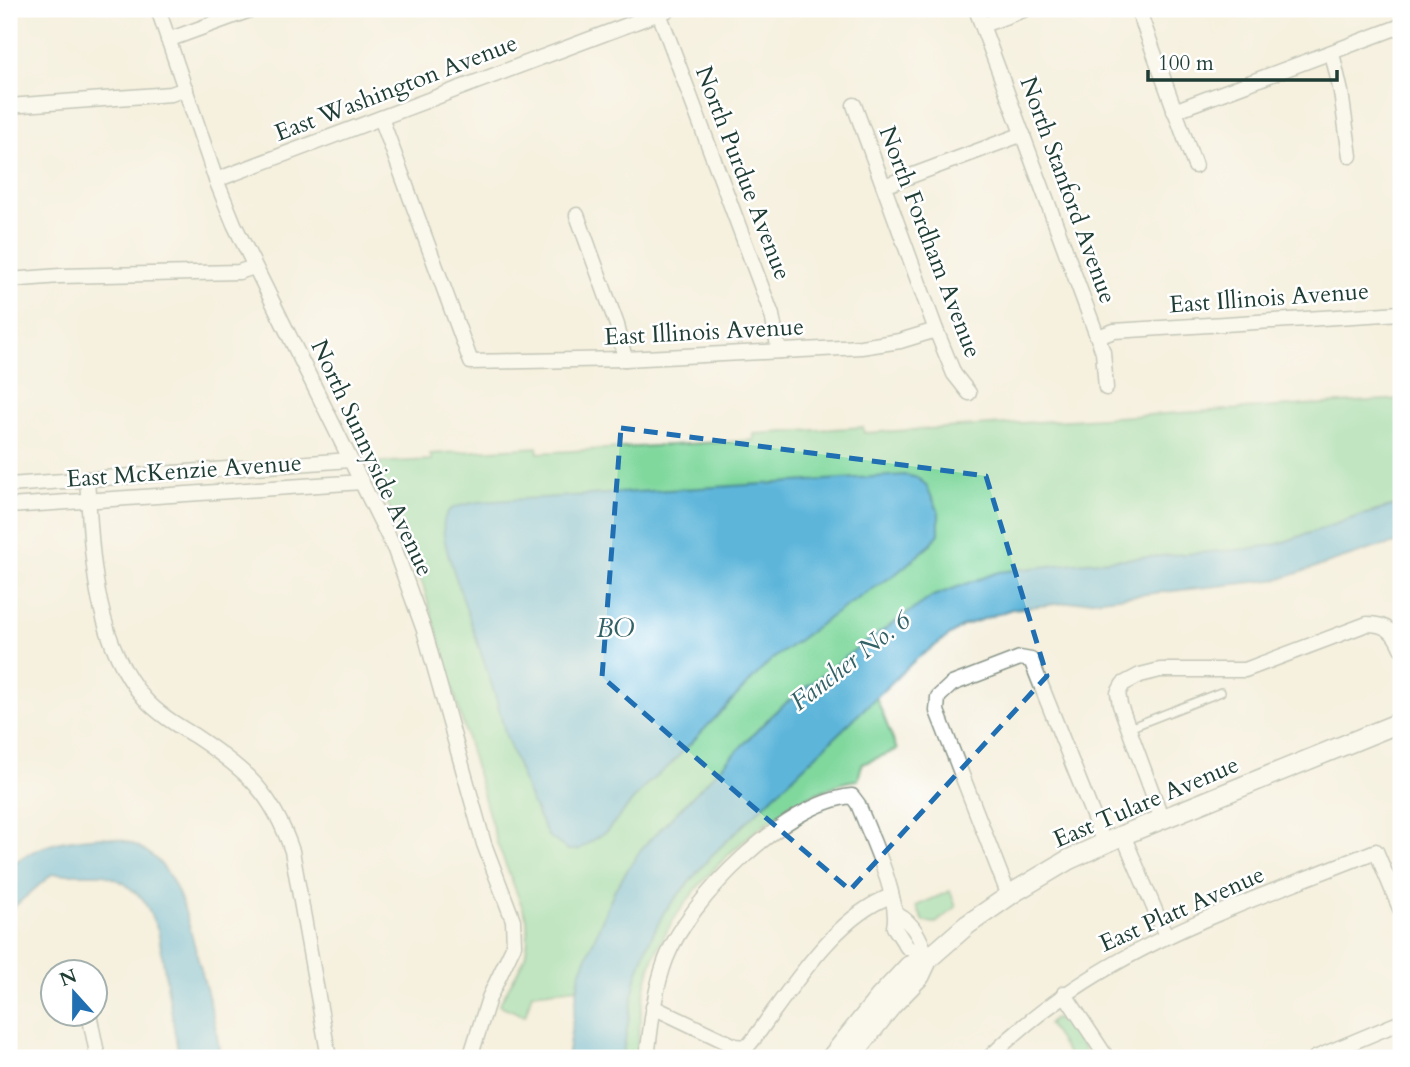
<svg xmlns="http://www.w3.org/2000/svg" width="1410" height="1067" font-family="Cardo,serif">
<rect width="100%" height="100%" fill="#fff"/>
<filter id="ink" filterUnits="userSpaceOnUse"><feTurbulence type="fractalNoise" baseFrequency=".0143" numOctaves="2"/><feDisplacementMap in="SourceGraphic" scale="14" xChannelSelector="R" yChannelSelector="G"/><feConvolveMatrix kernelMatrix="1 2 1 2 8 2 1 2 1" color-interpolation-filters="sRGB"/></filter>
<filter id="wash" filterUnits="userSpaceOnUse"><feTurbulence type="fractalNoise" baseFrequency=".00686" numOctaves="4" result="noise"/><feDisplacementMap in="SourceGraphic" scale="28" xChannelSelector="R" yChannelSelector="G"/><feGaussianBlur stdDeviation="1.57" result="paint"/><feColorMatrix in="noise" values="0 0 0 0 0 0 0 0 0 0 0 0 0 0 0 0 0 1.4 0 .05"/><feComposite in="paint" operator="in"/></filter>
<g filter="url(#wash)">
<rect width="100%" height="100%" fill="#f5f0df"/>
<g fill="#80d89d" stroke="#508a68" stroke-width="2">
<polygon points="1401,399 1401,504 1359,516 1278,544 1247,549 1075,563 777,710 642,848 581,973 577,988 532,993 525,1016 499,1005 525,958 528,940 527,919 497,843 423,585 370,463 432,460 430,454 537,447 538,453 754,440 754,434 863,427 864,433"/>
<path d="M876,697L897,750L862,764L858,780C846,780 837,785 827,789C762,813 687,886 658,948C642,981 640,1023 636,1058H622L636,978L647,946L664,912L710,857Z"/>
<polygon points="950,891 956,907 936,923 924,922 916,906"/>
<polygon points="1054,1019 1065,1021 1090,1058 1071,1058 1048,1024"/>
</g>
<g fill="#5db6da" stroke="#3e7a87" stroke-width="2">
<path d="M905,475L918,478L926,485L939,512V534L929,546L897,573L833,615L770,661L669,766L647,784L607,831L578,850H568L548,836L531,801L506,736L496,698L452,566C448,554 436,520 450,510C457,505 469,504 478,502Z"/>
<polygon points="1401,504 1401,542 1375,548 1280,579 1012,609 963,626 915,660 710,857 664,912 647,946 636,978 622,1058 567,1058 580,973 615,889 642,848 777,710 856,649 933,596 999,572 1075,563 1247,549 1278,544 1359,516"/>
<path d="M103,837C174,842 184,906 199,963C208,995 217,1026 220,1058H179L158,930L143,899L124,883L103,874H52L9,911V867L11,865C41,843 66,839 103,837Z"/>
</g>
</g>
<g filter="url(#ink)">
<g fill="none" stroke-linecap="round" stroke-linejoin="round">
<g stroke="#8a968a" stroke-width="10">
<polyline id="lane" points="1129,728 1221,692"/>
</g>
<g stroke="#8a968a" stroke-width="17">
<g id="street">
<polyline points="158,9 216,180 234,224 395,550 424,630 484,844 513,920 514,945 489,998 470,1058"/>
<polyline points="976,9 1103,352 1106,388"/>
<polyline points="1138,9 1195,166"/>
<polyline points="659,13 772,315 779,351"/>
<polyline points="983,25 1026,9"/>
<polyline points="168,40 253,9"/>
<polyline points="1332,53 1341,92 1350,156"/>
<polyline points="854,105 936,330 954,374 969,393"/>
<polyline points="9,106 171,94 186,89"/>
<polyline points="1174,111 1401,26"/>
<polyline points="381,118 471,362 625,359 861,347 900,341 936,330"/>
<polyline points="216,180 670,9"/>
<polyline points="884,186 1023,134"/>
<polyline points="577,215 617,325 625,359"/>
<polyline points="9,280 60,276 239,272 254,267"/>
<polyline points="1098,337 1114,331 1401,313"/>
<path d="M87,479C92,552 93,639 144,698C158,714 177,725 195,736C246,770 272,792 292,851L329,1058"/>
<polyline points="9,485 350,460"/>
<polyline points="9,506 362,482"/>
<path d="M1162,819L1120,705L1118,693L1123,684L1140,675L1160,670H1245L1367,624C1386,624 1394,631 1401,648"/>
<polyline points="1123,835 1166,936"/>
<polyline points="1009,896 937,711 938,697 952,684 1020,658 1031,660 1104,843"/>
<path d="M898,915C915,924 921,941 928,959"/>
<polyline points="75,967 77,972"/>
<polyline points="1064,993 1107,1058"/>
<path d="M653,1007L735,1046L747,1047C758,1035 766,1021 776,1008C805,968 844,913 891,896"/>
<polyline points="89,1014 98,1058"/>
<path d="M647,1058C651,1025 654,991 666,959C689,899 786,802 852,796L858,804C869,833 901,899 894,927L907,947L928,959"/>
<path d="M989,1058C1098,949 1236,907 1376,851L1401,911"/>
<polyline points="1315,1058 1401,1022"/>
</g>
</g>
<g stroke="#8a968a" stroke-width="22">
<g id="secondary">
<polyline points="831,1058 880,997 909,966 928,959 967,925 1016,891 1068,860 1123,835 1401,722"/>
<polyline points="850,1058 892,1005 920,976 928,959"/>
</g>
</g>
<use href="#lane" stroke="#fff" stroke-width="7"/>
<use href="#street" stroke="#fff" stroke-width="14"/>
<use href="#secondary" stroke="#fff" stroke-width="19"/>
</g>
</g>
<path d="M0 0H1410V1067H0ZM621,428L986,476L1047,676L850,890L602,677Z" fill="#f5f0df" fill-opacity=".55" fill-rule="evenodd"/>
<path fill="none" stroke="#1f6fb2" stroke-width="5" stroke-dasharray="14 9" stroke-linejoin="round" d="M621,428L986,476L1047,676L850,890L602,677Z"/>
<g text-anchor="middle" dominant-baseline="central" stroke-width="5" stroke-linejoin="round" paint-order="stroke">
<g font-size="24" fill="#1f3d34" stroke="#fff">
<text transform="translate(396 88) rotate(-21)">East Washington Avenue</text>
<text transform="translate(743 173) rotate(69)">North Purdue Avenue</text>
<text transform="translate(1068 190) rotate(70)">North Stanford Avenue</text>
<text transform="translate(930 242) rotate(69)">North Fordham Avenue</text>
<text transform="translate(1269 298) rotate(-4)">East Illinois Avenue</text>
<text transform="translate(704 332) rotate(-3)">East Illinois Avenue</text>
<text transform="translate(372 458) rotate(65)">North Sunnyside Avenue</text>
<text transform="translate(184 471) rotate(-4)">East McKenzie Avenue</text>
<text transform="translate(1146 802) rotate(-23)">East Tulare Avenue</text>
<text transform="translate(1182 909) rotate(-24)">East Platt Avenue</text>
</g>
<g font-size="26" font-style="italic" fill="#326166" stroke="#fff">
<text x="615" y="628">BO</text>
<text transform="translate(850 661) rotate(-38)">Fancher No. 6</text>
</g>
</g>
<rect width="1410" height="1067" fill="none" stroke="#fff" stroke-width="35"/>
<g transform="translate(74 993) rotate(339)"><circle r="33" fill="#ffffff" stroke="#a5b1ae" stroke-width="2"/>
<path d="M0-5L12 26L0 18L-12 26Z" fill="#1f6fb2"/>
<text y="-10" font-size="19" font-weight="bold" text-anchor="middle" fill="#1f3d34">N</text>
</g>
<path d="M1148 70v10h189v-10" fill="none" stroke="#1f3d34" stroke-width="3.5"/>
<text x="1158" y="70" font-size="21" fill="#1f3d34" stroke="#ffffff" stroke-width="5" paint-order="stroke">100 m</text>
</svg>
